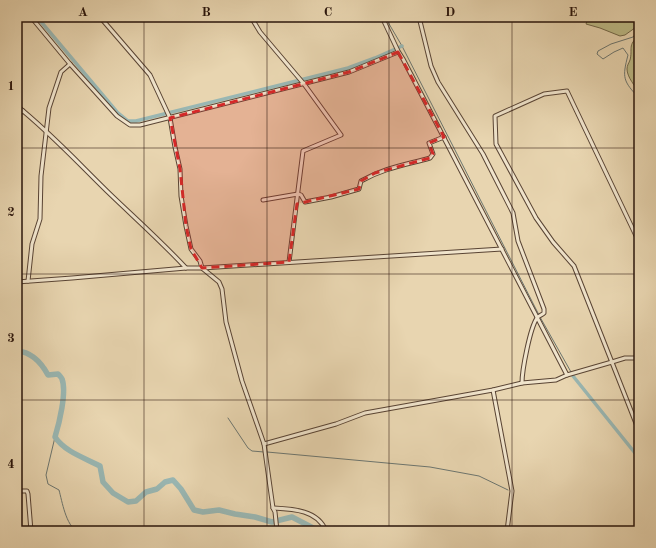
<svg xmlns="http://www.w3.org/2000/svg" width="656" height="548" font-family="'Old Standard TT',serif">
<rect width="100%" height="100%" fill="#e8d5b0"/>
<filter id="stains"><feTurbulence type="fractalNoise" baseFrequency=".005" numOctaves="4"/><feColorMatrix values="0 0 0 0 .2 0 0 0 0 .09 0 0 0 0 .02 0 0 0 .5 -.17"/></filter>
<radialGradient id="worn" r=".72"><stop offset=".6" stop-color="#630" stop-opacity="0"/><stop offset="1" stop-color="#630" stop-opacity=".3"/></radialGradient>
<g fill="#bdbb87" stroke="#736849">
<polygon points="568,17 639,17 639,25 625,35 620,36 600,28 586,24 587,21"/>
<path d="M639,36V92C635,86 627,77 627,69C627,65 629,63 630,60C633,49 627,45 639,36Z"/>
</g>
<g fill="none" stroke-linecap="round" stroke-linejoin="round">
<g stroke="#6c7670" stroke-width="1">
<polyline points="385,17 402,46 539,315"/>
<path d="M639,30L633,37L611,44L598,51L597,54L603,59L614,52L623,48L628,55C622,78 623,81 639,98"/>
<polyline points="540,317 571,372"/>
<polyline points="228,418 248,448 252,451 264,452"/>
<path d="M55,437L46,475L48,484L59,490C62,501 66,526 77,531"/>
<polyline points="267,452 430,467 479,476 508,490"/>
</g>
<g stroke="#99b7b3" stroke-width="3.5">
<polyline points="37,17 117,112 128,121 136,121 348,68 375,58 402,46"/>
<polyline points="573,376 639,458"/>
</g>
<path stroke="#99b7b3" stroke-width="5.5" d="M17,351C32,352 41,362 48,375L58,374C59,375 62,378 62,379C67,392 59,424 55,437C65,452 85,458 100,466L103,482L113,493L128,502L136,501L146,492L157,489L165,482L173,480L181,489L194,510L203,512L219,510L235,514L255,517L272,522L292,517L319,531"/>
<g stroke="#594434" stroke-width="5">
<g id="minor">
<polyline points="31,17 70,64 117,116 130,125 140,125 349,72 398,52"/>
<polyline points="100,17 150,75 170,118 175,147 180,169 181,196 186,226 191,249 200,261 202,268 219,282 222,289 226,322 242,381 264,444 273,508 275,512 277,531"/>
<polyline points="251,17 260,32 304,84 341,135 303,151 289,262"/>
<polyline points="382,17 398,51 403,59 567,375"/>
<path d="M419,17L431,66L438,82L483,154L513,213L518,241L544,309V313C542,315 538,316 537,318C530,328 522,370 522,383"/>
<path d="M17,106C51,133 80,165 111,195C136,219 162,242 186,268"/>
<polyline points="17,115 23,111"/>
<path d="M263,200L298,194L301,195L305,202L331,197L359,189L361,181C384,168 405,165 430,158L433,154L429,143L444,137"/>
<polyline points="639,242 567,91 544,94 495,116 496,144 536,218 553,242 574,266 639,431"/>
<polyline points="28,281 32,244 40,219 41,176 49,108 61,72 70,64"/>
<polyline points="17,282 72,278 186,268 202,268 502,249"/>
<polyline points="493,390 512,491 507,531"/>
<polyline points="264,444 336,424 365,413 493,390 522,383 556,380 567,375 612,362 625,358 639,358"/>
<polyline points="17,491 27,491 28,494 31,531"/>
<path d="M273,508C293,509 318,510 326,531"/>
</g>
</g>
<use href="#minor" stroke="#f0e4cc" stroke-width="3"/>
</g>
<path fill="#d62828" fill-opacity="0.2" stroke="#d62828" stroke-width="3" stroke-dasharray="8 5" stroke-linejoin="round" d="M398,52L444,137L429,143L433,154L430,158L375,173L361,181L359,189L297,204L289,262L202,268L191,249L186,226L180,169L170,118L349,72Z"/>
<path fill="none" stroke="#29140b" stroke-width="1" stroke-opacity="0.55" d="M144,17V531M267,17V531M389,17V531M512,17V531M17,148H639M17,274H639M17,400H639"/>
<rect width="656" height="548" fill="none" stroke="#e8d5b0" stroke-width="44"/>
<rect x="22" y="22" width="612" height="504" fill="none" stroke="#29140b" stroke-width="1.5"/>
<g font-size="13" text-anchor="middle" font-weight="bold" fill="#29140b">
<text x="83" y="16">A</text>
<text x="206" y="16">B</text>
<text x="328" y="16">C</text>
<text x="450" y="16">D</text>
<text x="573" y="16">E</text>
<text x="11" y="90">1</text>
<text x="11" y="216">2</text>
<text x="11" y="342">3</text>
<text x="11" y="468">4</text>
</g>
<rect width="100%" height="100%" filter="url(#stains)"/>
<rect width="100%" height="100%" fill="url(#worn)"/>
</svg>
